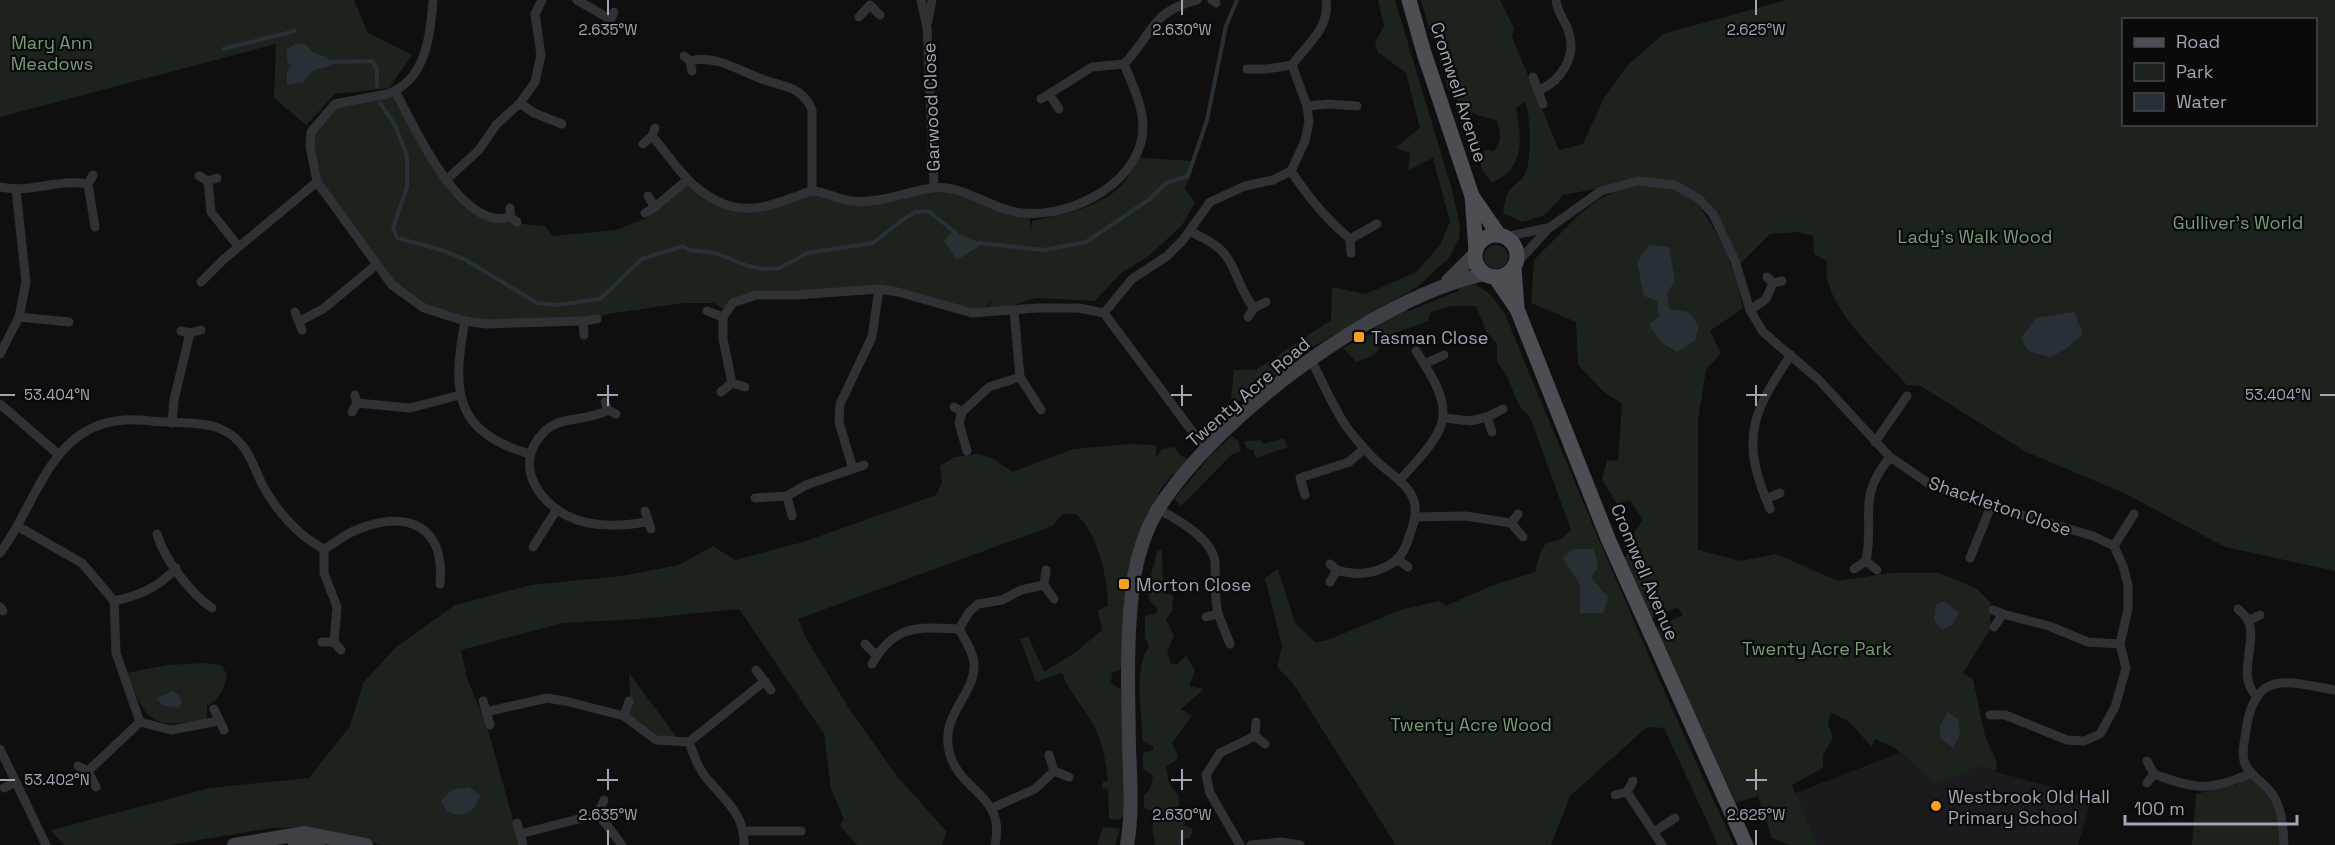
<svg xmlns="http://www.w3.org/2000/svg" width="2335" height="845" font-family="'Space Grotesk',sans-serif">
<rect width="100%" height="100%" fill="#0f0f10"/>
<polygon fill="#1b1b1d" points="1899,753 1935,783 1978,767 2092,798 2078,845 1792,845 1788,796"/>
<g fill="#1b231c" fill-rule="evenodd">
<polygon points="0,0 354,0 368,33 412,55 389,88 335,94 306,125 274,98 276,44 0,117"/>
<polygon points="1378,0 1395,0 1452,190 1460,226 1459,239 1449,258 1417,287 1309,349 1256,392 1249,393 1239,401 1231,399 1234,370 1256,370 1331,320 1332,287 1366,294 1416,272 1440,245 1450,222 1433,158 1408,170 1410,153 1395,148 1420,128 1406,73 1378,52 1375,42 1384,26"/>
<path d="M1421,0H1500L1514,28L1512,37L1559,150L1583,144L1604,98L1629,64L1663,34L1786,0H2335V571L2225,547L2124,493L2026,452L1921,386L1907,385C1881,356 1819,303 1827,261L1814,254L1813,236L1798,232L1770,234L1737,267L1713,214L1694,199C1720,234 1734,264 1743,308L1710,331L1721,353L1706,370L1698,420V550L1741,561L1776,554L1838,581L1891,573H1940L1977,589L1991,603L1990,629L1963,673L1973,679L1985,736L1997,762L1996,771L1978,767L1935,784L1895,748L1875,739L1872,747L1848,721L1831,713L1828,723L1833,738L1823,755V768L1792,785L1817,845H1789L1772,838L1758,796L1736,803L1655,627L1683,615L1678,607L1651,618L1625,559L1631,537L1643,520L1630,500L1617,504L1602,480L1607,460L1618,461L1622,404L1603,391L1578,365L1576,322L1531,303L1534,260L1579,215L1599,199L1638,181L1563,195L1545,215L1522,222L1503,213C1504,207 1505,200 1507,195C1510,186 1521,182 1525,174C1532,161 1531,115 1525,102L1516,108C1522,140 1525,168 1492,183L1483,171L1479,159L1485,150L1494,151C1502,140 1501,132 1496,120L1477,115L1459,103L1447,87L1439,45L1431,35ZM2124,20H2316V124H2124Z"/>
<path d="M395,91C418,125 449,191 482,212C500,224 525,224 545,226L553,236L616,230L649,217L647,210L686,181L742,209L812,191L868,201L934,187L1030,215V235L1032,221C1061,215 1100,208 1122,185C1129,177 1134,166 1140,158L1195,161L1185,189L1195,203L1182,225L1150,255L1120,274L1095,301L1036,298L987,313L992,298L983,313L880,289L762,291L722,309L714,303H683L608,314L588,322L486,324L424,308L376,265L317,182L310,146L317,121L335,104Z"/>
<circle cx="1496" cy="257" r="12"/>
<path d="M1475,284L1491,295L1505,314C1578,492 1653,670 1734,845H1718L1664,728L1647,727L1570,796L1551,845H1396L1292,682L1277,667L1282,646L1265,578L1278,569L1295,623L1315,642L1328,640L1400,610L1439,601L1446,606L1491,586L1535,572L1540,553L1546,543L1561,539L1571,530L1530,417C1512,404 1514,380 1497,362V343L1487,333L1476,306H1452L1431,312L1428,321L1378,339L1379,349L1374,355L1356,362L1343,348L1373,332L1375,325L1402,310L1409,311L1458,291L1461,286Z"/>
<polygon points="1232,436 1238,441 1241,452 1232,454 1181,506 1174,499 1212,454"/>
<polygon points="1283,438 1288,447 1256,458 1253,450 1246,448 1244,441 1261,440 1263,444"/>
<path d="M1128,444L1156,445V457L1162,449L1175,447L1179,454L1189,460L1179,475L1173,474L1160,490L1131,561L1122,669L1112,673L1111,683L1121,690L1122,751C1129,764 1130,790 1123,804L1126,808L1125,815L1118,820L1109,819L1108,789L1102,788L1103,782L1108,780C1106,763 1103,745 1096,730C1086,710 1070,694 1062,673L1036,682L1020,639L1028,636L1044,672L1076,652L1102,630L1098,610L1108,606C1107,576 1099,535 1076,514H1063L1052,526L798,619L806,638L850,710L896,775L947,832L942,845H857L840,826L844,819L831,789L824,734L739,609L639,619L563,623L461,650L467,678L488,730L520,845H382L310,827L271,828L169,845H64L51,830L210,788L309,778L350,726L363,683L396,647L455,605L531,585L621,576L679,565L713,546L735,560L803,542L936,495L942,482L940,466L954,457L979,454L994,459L1012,472L1074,449Z"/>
<path d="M1162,550L1163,582L1166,594L1173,595L1172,611L1166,619L1174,636L1167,651L1171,663L1176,665L1186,656L1195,670L1189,686L1204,689L1181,709L1192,716L1172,743L1178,755L1176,760L1166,767L1169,783L1179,797L1178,811L1185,813L1186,822L1183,825L1193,829L1190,838L1182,840L1185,845H1155L1152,829L1155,812L1144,808V795L1150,789L1153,776L1143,769V753L1153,750V746L1143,742C1142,719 1133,665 1149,647L1145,637V616L1157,613V608C1138,596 1155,570 1157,551Z"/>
<path d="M205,663L221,665L227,674L223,690L216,700L207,706V718C201,724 193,721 185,722C144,730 140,702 127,673L166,665Z"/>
<polygon points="629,673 681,743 657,742 624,716 630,696"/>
<polygon points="2251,773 2270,791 2284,845 2192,845 2196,794 2238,784 2238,779"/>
<polygon points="1107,827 1120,829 1115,845 1097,845 1103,828"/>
</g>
<g fill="#283036">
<polygon points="295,44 305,44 314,53 327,57 332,65 312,71 304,82 287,85 287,71 292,66 287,61 287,49"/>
<polygon points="953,231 982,244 957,260 944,241"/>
<polygon points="1649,245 1669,247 1675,281 1667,293 1669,309 1688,312 1699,325 1695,340 1677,352 1661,342 1649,325 1659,316 1657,301 1644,296 1637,262"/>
<polygon points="2074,312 2083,334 2067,348 2050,357 2028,351 2021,338 2036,318"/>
<polygon points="1573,549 1594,549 1598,567 1591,578 1608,597 1603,613 1580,613 1580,585 1563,558"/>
<polygon points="1945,601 1959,613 1953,624 1942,630 1934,620 1936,605"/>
<polygon points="173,691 180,696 182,703 179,708 162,705 157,698"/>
<polygon points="1948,712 1958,719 1960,735 1953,748 1940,738 1940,726"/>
<path d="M469,787L480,795C476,813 462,819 446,811L441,801L452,790Z"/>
</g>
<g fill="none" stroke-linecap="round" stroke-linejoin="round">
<g stroke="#283036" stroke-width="4">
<polyline points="223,49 295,31"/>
<polyline points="330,62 372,61 377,69 377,86"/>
<polyline points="380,103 395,125 407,156 407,187 393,228 397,238 442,250 466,260 537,303 557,305 600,299 642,259 683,246 690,250 715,253 748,266 764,269 780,268 807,253 873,243 901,221 915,212 928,211 956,233"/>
<polyline points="979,243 1043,250 1086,242 1150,199 1166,183 1188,176 1207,120 1226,26 1237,0"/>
</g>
<g stroke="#303135" stroke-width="9">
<path d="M433,0C430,35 427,80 387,94L335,104L311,132L310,146L317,182L392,285L424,308L465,321L486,324L583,321"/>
<polyline points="577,0 610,19"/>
<polyline points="921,0 927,27 934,187"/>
<polyline points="1212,0 1216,3"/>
<polyline points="859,17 870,5 880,15"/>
<polyline points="928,21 932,0"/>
<polyline points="606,30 614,12"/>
<polyline points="684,56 690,61 692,71"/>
<path d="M690,61C716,54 738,71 762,79C774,84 787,85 798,92C805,97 809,102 812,110V191"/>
<path d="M1247,69H1267L1292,65C1307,44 1330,29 1326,0"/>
<polyline points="1533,77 1543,104"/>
<path d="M395,91C413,124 461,233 510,217"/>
<path d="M1538,91C1561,81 1578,56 1568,30C1564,19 1557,12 1556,0"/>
<path d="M1049,94L1092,67L1124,64C1153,34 1151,11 1197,0"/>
<polyline points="1041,99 1049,94 1059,109"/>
<polyline points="520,103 534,113 562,124"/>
<polyline points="1307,106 1328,104 1357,106"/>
<path d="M652,136C676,164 688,189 724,204C749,213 771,206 794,197C799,196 806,192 812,191C824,191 839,200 851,201C879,204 905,192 932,188C962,183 993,211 1023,213C1073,218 1144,181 1143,125C1142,103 1132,84 1124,64"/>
<polyline points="643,144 652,136 655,128"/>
<path d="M1291,171C1308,197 1326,219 1350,239"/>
<polyline points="93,175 88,184 95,227"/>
<polyline points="199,176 208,181 217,178"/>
<polyline points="446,180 479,150 496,125 520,103 535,82 541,55 535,14 542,0"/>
<polyline points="208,181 211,212 238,246"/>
<path d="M0,187C30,194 58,178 88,184"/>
<polyline points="655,207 686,181"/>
<polyline points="510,208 510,217 517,222"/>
<polyline points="645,213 655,207 648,196"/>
<path d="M1190,231C1202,238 1218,244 1226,256C1238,272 1240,292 1254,308"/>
<polyline points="1505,237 1547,228"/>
<polyline points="1351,253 1350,239 1377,224"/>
<polyline points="1516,264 1549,228 1601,191 1638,181 1675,185 1699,199 1713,214 1735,261 1750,310 1763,332 1818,379 1890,457 1931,485 1991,506 2093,536 2114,546 2123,566 2128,585 2128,609 2120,644 2126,668 2115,707 2100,734 2084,741 2067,740 2005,715 1990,715"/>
<polyline points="1767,277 1773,283 1782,281"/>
<polyline points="201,282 224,259 317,182"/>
<polyline points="1750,310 1766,299 1773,283"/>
<polyline points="707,311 723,317 723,339 732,383"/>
<polyline points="295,312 302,330"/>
<polyline points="1104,313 1132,279 1167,256 1183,240 1210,202 1245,186 1273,180 1291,171 1305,141 1309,122 1307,106 1292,65"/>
<polyline points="19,317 69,322"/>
<polyline points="723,317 733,303 756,295 796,295 879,289 898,292 972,313 1037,308 1079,308 1104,313 1206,450"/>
<polyline points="1248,317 1254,308 1266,302"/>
<polyline points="300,321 323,309 376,265"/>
<path d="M465,321C452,390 453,432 530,454"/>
<polyline points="181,331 190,333 201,330"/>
<polyline points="584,335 583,321 597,319"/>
<polyline points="0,354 19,317 26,282 16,190"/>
<path d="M1311,360C1323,382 1333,408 1348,429C1358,442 1369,455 1382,466C1409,488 1424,498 1410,534C1407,544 1403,556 1394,562C1376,574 1358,577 1337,570"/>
<polyline points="1424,364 1444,355"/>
<polyline points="1020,377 1041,410"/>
<polyline points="721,392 732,383 745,387"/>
<polyline points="605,402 608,410 616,414"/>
<polyline points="357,403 410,408 460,395"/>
<polyline points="0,404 58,454"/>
<polyline points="954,407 962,412 959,423 967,451"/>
<path d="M608,410C587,422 560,415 544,432C511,465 540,507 577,520C598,527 625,526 646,522"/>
<polyline points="352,412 357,403 355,395"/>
<polyline points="962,412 989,387 1020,377 1014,311"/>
<polyline points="1445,418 1470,421 1487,417"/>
<polyline points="172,423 174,400 190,333"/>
<polyline points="1492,432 1487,417 1503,409"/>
<polyline points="1875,442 1907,396"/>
<polyline points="853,469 839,422 840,404 872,337 879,289"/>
<path d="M1400,480C1449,426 1459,416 1416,351"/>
<polyline points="1305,495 1300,478 1349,462 1364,449"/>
<polyline points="787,496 806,485 864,465"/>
<polyline points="755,498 787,496 792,516"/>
<path d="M1766,499C1740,436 1755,408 1791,355"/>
<path d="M1158,509C1177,519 1213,539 1215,562C1216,580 1214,596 1218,614"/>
<polyline points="1770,509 1766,499 1780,493"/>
<polyline points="645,511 651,529"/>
<polyline points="1518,514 1511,523 1523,537"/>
<polyline points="1416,517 1465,516 1511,523"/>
<polyline points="17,526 82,563 114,601 116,653 140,722"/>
<path d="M157,534C164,559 190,593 212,608"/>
<polyline points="2114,546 2134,514"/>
<polyline points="533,547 557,509"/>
<path d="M0,553C37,504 50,425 124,420C140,419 155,422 170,422C197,424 222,421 241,444C251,455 255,470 262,484C275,509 299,537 324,549"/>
<polyline points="1970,558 1991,506"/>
<polyline points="1397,559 1408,567"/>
<polyline points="1866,561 1877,570"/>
<polyline points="1330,564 1337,570 1330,582"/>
<path d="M1854,569L1866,561C1875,514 1856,499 1890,457"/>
<polyline points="1046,570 1044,585 1054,599"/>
<path d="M114,601C139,596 159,587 176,568"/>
<polyline points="0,607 3,611"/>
<path d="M2238,609C2241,612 2246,616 2248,620C2258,641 2236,677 2256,695"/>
<polyline points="1993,610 2003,614 1994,627"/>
<polyline points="2003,614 2049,626 2088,642 2120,644"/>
<polyline points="1206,617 1218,614 1230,644"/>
<polyline points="2248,621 2260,615"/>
<path d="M959,629C965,640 973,651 974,663C976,696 938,714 950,755C961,792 1006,795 995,845"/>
<polyline points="322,642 334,642 341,650"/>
<path d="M334,642L337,607L324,573V549C335,543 344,535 356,530C406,509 446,525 440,584"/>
<polyline points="865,644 877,656"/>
<path d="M872,664C894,624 919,627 959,629L969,612L978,604L1002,600L1021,590L1044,585"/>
<polyline points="756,670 771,690"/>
<polyline points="483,701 490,725"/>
<polyline points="214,709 224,730"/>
<path d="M486,712L547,698L565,701L624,716L656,740L689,742C694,755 698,769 708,780C726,801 745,815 744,845"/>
<polyline points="624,716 629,701"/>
<polyline points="1255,736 1265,744"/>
<polyline points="689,742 765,681"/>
<polyline points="0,749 46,845"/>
<polyline points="1049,755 1054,771 1069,777"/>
<polyline points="78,766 88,771 96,787"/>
<polyline points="88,771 140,722 171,730 218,721"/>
<path d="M2154,774C2194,789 2210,792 2251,773"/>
<polyline points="2147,783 2154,774 2147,761"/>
<polyline points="4,788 16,782"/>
<polyline points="1627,792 1662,845"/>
<polyline points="1615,795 1627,792 1633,781"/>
<polyline points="992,808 1035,789 1054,771"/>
<polyline points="598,814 622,845"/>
<polyline points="517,823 523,845"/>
<polyline points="743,831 801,831"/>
<polyline points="1655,831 1675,818"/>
<polyline points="520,834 598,814 604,800"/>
<polyline points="1240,845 1210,793 1206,775 1220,753 1255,736 1256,722"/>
<polyline points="1251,845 1281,842 1300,845"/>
<path d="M2284,845C2283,826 2282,803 2268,789C2261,781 2251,775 2246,766C2240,755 2245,741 2246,730C2255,668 2287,682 2335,690"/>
</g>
<g stroke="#3e4045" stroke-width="14">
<polyline points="1448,281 1475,254"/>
<polyline points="294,841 318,845"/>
<polyline points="234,845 305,833 366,845"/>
<path d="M1127,845C1133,812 1130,778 1129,745C1128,689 1126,633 1134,577C1138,554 1146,529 1158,509C1218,415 1376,297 1485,274"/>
</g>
<g stroke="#4c4e54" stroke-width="15">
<polyline points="1409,0 1424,53 1472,196 1476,250"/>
<polyline points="1472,196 1499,235"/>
<circle cx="1496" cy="256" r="21"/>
<polyline points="1514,267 1517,309"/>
<polyline points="1495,277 1517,309 1609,541 1746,845"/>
</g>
</g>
<path fill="none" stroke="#a0a6b2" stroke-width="2" d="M608,0V15M1182,0V15M1756,0V15M608,385V406M1182,385V406M1756,385V406M0,395H15M597,395H618M1171,395H1192M1746,395H1767M2320,395H2335M608,769V790M1182,769V790M1756,769V790M0,780H15M597,780H618M1171,780H1192M1746,780H1767M608,830V845M1182,830V845M1756,830V845"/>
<g fill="#f4a124" stroke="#0a0a0b" stroke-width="2">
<rect x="1353" y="331" width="12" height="12" rx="3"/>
<rect x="1118" y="578" width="12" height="12" rx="3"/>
<circle cx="1936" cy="806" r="6"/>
</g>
<g text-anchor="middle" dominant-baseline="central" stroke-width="4.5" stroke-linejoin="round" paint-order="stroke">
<g font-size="18" fill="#769d76" stroke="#0a0a0b">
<text x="52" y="42">Mary Ann<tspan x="52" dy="21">Meadows</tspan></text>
<text x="2238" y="222">Gulliver's World</text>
<text x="1975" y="236">Lady's Walk Wood</text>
<text x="1817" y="648">Twenty Acre Park</text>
<text x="1471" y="724">Twenty Acre Wood</text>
</g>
<g font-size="18" fill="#a0a6b2" stroke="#0a0a0b">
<text transform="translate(1459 92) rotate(72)">Cromwell Avenue</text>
<text transform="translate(931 107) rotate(-92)">Garwood Close</text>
<text transform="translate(1248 392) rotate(-41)">Twenty Acre Road</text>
<text transform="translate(2000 506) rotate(19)">Shackleton Close</text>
<text transform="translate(1645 572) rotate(67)">Cromwell Avenue</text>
</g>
<g font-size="18" fill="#a0a6b2" stroke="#0a0a0b" text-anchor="start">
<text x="1371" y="337">Tasman Close</text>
<text x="1136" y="584">Morton Close</text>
<text x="1948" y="796">Westbrook Old Hall<tspan x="1948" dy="21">Primary School</tspan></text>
</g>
</g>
<g font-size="15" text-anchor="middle" fill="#a0a6b2" stroke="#0a0a0b" stroke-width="4.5" stroke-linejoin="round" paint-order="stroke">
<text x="608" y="35">2.635°W</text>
<text x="1182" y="35">2.630°W</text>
<text x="1756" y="35">2.625°W</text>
<text x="57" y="400">53.404°N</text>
<text x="2278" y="400">53.404°N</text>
<text x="57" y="785">53.402°N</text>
<text x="608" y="820">2.635°W</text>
<text x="1182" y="820">2.630°W</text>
<text x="1756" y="820">2.625°W</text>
</g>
<rect x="2122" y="18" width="195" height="108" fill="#0a0a0b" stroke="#46484e" stroke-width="1.5"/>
<rect x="2134" y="38" width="30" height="9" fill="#4c4e54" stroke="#46484e" stroke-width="1.5"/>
<text x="2176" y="48" font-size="18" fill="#a0a6b2">Road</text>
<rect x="2134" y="63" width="30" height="18" fill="#1b231c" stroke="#46484e" stroke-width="1.5"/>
<text x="2176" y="78" font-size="18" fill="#a0a6b2">Park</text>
<rect x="2134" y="93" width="30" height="18" fill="#283036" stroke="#46484e" stroke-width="1.5"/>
<text x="2176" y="108" font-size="18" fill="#a0a6b2">Water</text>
<path d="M2125 815v9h172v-9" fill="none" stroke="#a0a6b2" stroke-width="3"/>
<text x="2134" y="815" font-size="18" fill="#a0a6b2" stroke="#0a0a0b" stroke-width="4.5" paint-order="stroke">100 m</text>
</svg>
